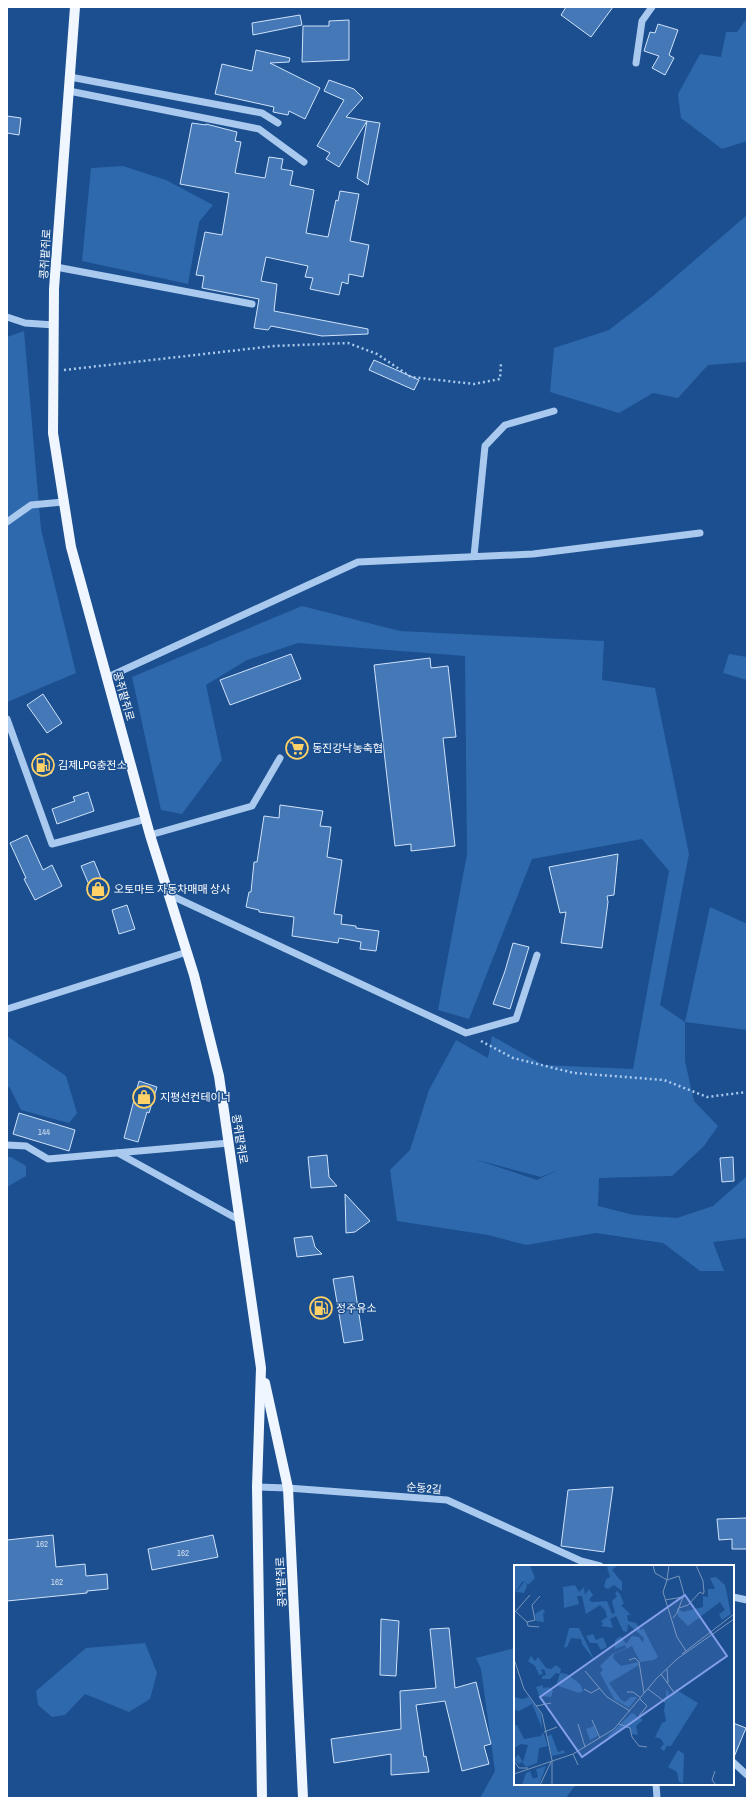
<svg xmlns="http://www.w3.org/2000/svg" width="754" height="1805" font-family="'Archivo Narrow','Noto Sans KR',sans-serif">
<rect width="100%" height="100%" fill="#1b4f8f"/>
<g fill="#2e69ad" fill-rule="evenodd">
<polygon points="747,18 747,141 722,149 681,118 678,94 700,54 721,57 726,32 737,32"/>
<polygon points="123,166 166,180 213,205 199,222 188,284 82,261 91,168"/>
<polygon points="747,215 747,362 708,365 678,398 653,393 619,413 550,392 554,348 609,330 653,296"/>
<polygon points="24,331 41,529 76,673 7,702 7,337"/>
<path d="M302,606L400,631L604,641L602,680L655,688L689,854L660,1005L685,1022L710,907L747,924V1030L685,1022V1061L694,1101L718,1126L704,1146L672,1176L599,1178L598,1206L634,1215L677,1218L713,1206L747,1176V1238L713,1242L724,1271H700L663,1243L596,1233L526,1245L488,1235L397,1221L390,1170L410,1150L429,1090L456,1040L488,1058L492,1036L544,1065L633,1069L669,871L642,839L532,859L469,1019L438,1010L467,854L465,656L298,643L247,660L206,685L222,760L182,814L161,810L132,677ZM474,1159L541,1177L560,1169L537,1180Z"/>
<polygon points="729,654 747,657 747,680 723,673"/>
<polygon points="7,1036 66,1076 77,1113 69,1123 21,1110 9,1086 7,1093"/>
<polygon points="7,1157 11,1157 26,1166 26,1176 7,1187"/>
<polygon points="145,1643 157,1673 150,1699 129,1712 85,1694 65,1715 52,1717 38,1705 36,1691 86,1648"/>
<polygon points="515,1648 515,1784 576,1784 566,1798 480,1798 495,1771 481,1669 476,1658"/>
</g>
<g fill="#4478b7" stroke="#cfe3fa">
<polygon points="566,7 613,7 591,37 561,15"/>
<polygon points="300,15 302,25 253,35 252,23"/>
<polygon points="349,20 349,60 302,62 303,26 329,26 329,21"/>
<polygon points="658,24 678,30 669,55 674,58 665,75 652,68 659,56 644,51 650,32 655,33"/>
<polygon points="256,50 290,58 289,62 270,63 320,88 305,119 289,111 288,115 273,112 274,107 215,94 222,64 252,71"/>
<polygon points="329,80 354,89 363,98 346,117 367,121 339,167 326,159 330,153 317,146 344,100 324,91"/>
<polygon points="7,116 21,118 19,135 7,133"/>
<polygon points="367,121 380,123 368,185 357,178"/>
<polygon points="192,123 206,125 206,124 237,132 235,141 241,142 235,173 265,178 269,157 283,159 281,169 293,171 290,185 314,190 306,233 328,237 336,200 338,201 340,191 359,194 350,241 369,245 363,277 349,274 348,284 342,282 339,295 310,289 313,278 305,277 308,266 266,257 261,281 277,284 274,311 368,329 368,334 322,336 271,326 268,330 254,328 259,299 202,288 204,276 196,275 205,232 222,235 229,193 180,184"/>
<polygon points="374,360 419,380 414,390 369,370"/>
<polygon points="291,654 301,679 230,705 220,680"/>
<polygon points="430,658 431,668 448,666 456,737 443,738 455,846 411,851 411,844 395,846 374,665"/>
<polygon points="43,694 62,723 47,733 27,705"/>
<polygon points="46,753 52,773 41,776 35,757"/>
<polygon points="88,792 94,811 57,824 52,809 75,801 73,797"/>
<polygon points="280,805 323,811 320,826 331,827 327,857 342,860 334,914 342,915 341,924 356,926 356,928 379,931 376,951 360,949 361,942 339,938 338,943 292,936 294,917 259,912 259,910 246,907 249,892 251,892 254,862 257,862 264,816 279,818"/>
<polygon points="27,835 43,870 52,865 62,886 35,900 24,879 26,878 10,843"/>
<polygon points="618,854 614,895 607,896 608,902 602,948 561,943 566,912 560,913 549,867"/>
<polygon points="94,861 107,893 95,899 81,866"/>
<polygon points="127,905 135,929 119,934 112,910"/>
<polygon points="513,943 529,947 510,1009 493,1004 505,971"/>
<polygon points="139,1081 157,1087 149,1113 147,1112 138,1142 124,1138"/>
<polygon points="19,1113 75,1130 69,1151 13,1134"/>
<polygon points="327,1155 329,1177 337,1186 311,1188 308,1157"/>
<polygon points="733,1157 734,1181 722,1182 720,1158"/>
<polygon points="345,1194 370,1221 355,1232 346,1233"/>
<polygon points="312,1236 315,1247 322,1254 297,1257 294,1238"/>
<polygon points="353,1276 363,1340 344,1343 333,1279"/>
<polygon points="613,1487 604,1552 561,1546 568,1490"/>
<polygon points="747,1518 747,1549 732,1549 732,1539 719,1540 717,1519"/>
<polygon points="53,1535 56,1567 85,1564 86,1576 107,1574 108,1589 87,1591 87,1593 7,1601 7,1540"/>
<polygon points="213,1535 218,1557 152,1570 148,1549"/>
<polygon points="381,1619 399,1621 396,1676 380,1675"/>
<polygon points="449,1628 455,1688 476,1682 491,1744 484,1746 489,1764 462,1771 445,1701 416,1705 424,1757 426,1756 429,1772 391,1775 391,1754 334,1763 331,1739 401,1729 400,1691 436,1688 430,1629"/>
<polygon points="733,1723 746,1728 734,1757 733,1757"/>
</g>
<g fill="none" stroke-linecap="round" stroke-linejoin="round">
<g stroke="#a9c9ee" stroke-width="2.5" stroke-dasharray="2 3" stroke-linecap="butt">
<polyline points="64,370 274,346 348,343 377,354 411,377 474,384 500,379 501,363"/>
<polyline points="481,1041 513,1058 574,1073 664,1080 707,1097 747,1092"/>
</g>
<g stroke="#a9c9ee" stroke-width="7">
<polyline points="636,63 642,21 652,7"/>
<polyline points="70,77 262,113 278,123"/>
<polyline points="69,91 259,129 304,162"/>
<polyline points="56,267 252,304"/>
<polyline points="7,317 25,323 54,325"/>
<polyline points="7,522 31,505 63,502"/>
<polyline points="474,556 485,446 505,425 554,411"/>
<polyline points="106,678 358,562 533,554 700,533"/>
<polyline points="7,719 52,844 146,819"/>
<polyline points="150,835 252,806 280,758"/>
<polyline points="170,895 466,1033 516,1019 537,955"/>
<polyline points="7,1009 187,952"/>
<polyline points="7,1145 26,1146 48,1159 229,1143"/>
<polyline points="118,1153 241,1221"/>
<polyline points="257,1487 288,1488 447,1500 581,1561 600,1566"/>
<polyline points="733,1597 747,1600"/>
<polyline points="733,1762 747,1775"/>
<polyline points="656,1784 657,1798"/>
</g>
<g stroke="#f0f6ff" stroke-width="10">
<polyline points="75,7 54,289 53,433 71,547 150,835 194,975 219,1076 261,1368 257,1487 262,1798"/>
<polyline points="265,1383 288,1488 303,1798"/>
</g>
</g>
<defs>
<g id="supermarket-ring" transform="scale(1.15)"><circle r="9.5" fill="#1b4f8f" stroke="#ffd166" stroke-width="1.5"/><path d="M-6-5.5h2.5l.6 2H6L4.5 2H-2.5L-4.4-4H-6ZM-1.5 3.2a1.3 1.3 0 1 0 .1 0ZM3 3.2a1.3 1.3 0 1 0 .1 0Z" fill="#ffd166"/></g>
<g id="fuel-ring" transform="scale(1.15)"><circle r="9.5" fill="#1b4f8f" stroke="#ffd166" stroke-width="1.5"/><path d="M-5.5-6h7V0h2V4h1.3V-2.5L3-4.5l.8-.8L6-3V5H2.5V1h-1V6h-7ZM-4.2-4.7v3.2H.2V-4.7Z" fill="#ffd166"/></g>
<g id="shop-ring" transform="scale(1.15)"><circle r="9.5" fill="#1b4f8f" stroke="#ffd166" stroke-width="1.5"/><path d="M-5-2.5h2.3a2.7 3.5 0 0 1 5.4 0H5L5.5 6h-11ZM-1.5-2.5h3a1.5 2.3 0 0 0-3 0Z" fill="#ffd166"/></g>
</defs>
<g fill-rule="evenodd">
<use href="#supermarket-ring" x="297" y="748"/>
<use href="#fuel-ring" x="43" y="765"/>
<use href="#shop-ring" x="98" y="889"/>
<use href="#shop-ring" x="144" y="1097"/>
<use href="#fuel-ring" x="321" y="1308"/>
</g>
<g text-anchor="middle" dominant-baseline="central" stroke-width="3" stroke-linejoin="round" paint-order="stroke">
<g font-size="9" fill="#d0dded">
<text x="44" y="1132">144</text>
<text x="42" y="1544">162</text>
<text x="183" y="1553">162</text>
<text x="57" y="1582">162</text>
</g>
<g font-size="11" fill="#fff" stroke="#1b4f8f">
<text transform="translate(45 254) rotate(-86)">콩쥐팥쥐로</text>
<text transform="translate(124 696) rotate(74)">콩쥐팥쥐로</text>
<text transform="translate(240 1139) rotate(81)">콩쥐팥쥐로</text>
<text transform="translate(424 1488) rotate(5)">순동2길</text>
<text transform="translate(281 1582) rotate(-93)">콩쥐팥쥐로</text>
</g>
<g font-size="11" fill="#fff" stroke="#1b4f8f" text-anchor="start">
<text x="312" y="748">동진강낙농축협</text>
<text x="58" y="765">김제LPG충전소</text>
<text x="114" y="889">오토마트 자동차매매 상사</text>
<text x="160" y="1097">지평선컨테이너</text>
<text x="336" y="1308">정주유소</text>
</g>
</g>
<g transform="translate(514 1565)">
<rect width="220" height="220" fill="#1b4f8f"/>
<path d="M0,0H16L21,13L14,20L12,17L13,21L10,28L2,27L11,16L8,17L0,29ZM95,0H104L98,5L108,17V26L100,20L94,24L90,22L92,14L96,12L93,2ZM202,12L211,20L217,49L208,55L205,49L211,45L206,37L174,61L164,51L163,43L169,47L189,42V31L194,32V24H201L196,13ZM61,20L65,27L70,22L71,30L75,24L79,30L75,35L78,37L93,36L98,49L101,48L98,36L103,31L101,28L103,26L106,29L110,39L107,40L117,50H113L114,56L122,58L127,65L129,63L144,92L140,95L126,97L118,81L100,89L99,93L107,101L124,97L125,100L95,118L107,135L111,137L117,132H123L115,143L100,134L86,108L89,105L86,101L98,89L112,83L111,80L101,84V75L107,71L112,79L118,71L125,72L129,78L130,73L114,59L113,67L109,66L102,51L96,54L99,63L87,61L89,59L87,56L93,52L91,45L86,40L72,49L68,31H63L65,39L50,43L49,22ZM29,44L31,47L29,49L30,57L22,56L21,49ZM55,63H65L81,96L68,79L67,74L57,73L53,82L50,83ZM79,69L82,75L89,72L93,82L87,85L83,78H76L72,71ZM17,91L21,96L24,92L32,103L37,104L42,100L47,104L46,108L53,109L66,119L69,126L65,128L42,120L46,109L42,108L36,114H28V111L32,110L30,104L27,105L29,109L25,110L21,101L14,96ZM29,120V123L35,122L39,126L37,132L25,131L22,122ZM153,123L155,130L161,128V124L184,138L157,181H153L150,186L146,183L150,179L147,174L141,172L148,158L152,156L150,146ZM0,132L8,134L15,132L27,149L28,163L18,139L5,146L0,145ZM118,148L129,155L122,161L124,170L118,169L115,163H110L99,171L93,172ZM0,160H3L10,174L27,171L29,167L34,181L25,183L23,198L12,202L8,197L5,199L0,195L4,189L9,197L14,180L7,179L0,183ZM80,161L84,171L76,175L72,164ZM37,169L44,187L50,185L51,188L38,191L33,172ZM164,185L170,189L169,218L165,217L163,207L154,202ZM32,201L25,220H8L12,208L16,206L19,214L24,212L22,204Z" fill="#2e69ad"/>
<path fill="none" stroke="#7695bc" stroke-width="1" d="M139,0L141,8L153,15L149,27L163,72L172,86M153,15L155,0M151,35L169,32L170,29L165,11L153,15M165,43L174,40L186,27L189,29L190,27L189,16L182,0M0,45L13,57L21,55L18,40L26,31M2,46L16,30M159,53L163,48L169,32M13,57L14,61L25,62M168,89L220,49M0,94L10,124L28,149L38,195V220M115,95L121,93L125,97L130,128M153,104L154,118M71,106L93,132L116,146M147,109L161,129M70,124L77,128L86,123M134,124L151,137M113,127H119L127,133M22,141L37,138M125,151L133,141L126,134M78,155L86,173M64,159L71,182M105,159L116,163L118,172L125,181L133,182M30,167L43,162M59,189L64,200M0,196L5,203H14M201,206L198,215L202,220M0,209L59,189L100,164L142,114L163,94L220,54M26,220L37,197"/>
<path fill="#839eea" fill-opacity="0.15" stroke="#839eea" stroke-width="2" d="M171,30L213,91L68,192L26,132Z"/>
<rect width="220" height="220" fill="none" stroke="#fff" stroke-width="2"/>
</g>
<rect width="754" height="1805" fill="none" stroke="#ffffff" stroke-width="16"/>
</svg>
